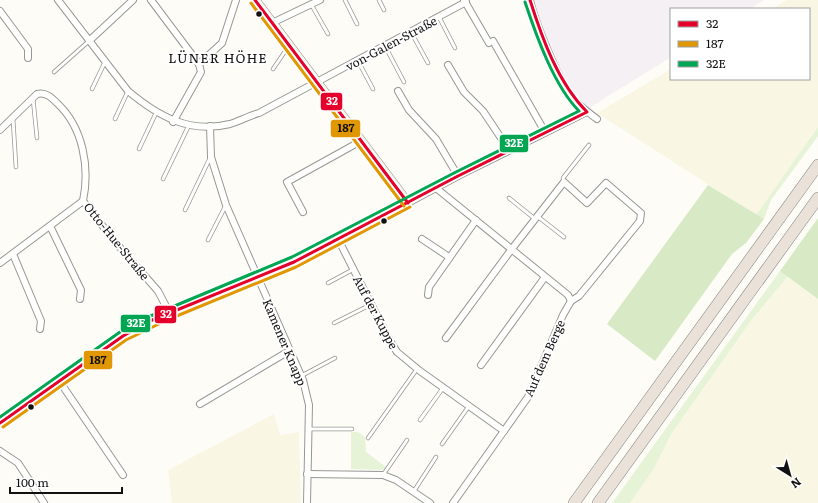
<svg xmlns="http://www.w3.org/2000/svg" width="818" height="503" font-family="Literata,serif">
<rect width="100%" height="100%" fill="#fdfcf7"/>
<polygon fill="#f5f0f3" points="533,0 764,0 750,9 671,9 671,57 589,108 575,98 567,87 535,11"/>
<g fill="#f9f7e4">
<polygon points="787,0 818,0 818,127 756,215 597,113 671,69 671,79 809,79 809,9 772,9"/>
<polygon points="788,276 818,299 818,503 630,503 653,470 672,433 750,322"/>
<polygon points="274,414 280,435 299,432 301,503 172,503 168,470"/>
</g>
<g fill="#e7f3d7">
<polygon points="818,127 818,136 771,200 764,219 756,215"/>
<polygon points="780,271 788,276 750,322 672,433 653,470 630,503 612,503"/>
<polygon points="351,432 358,432 365,437 366,452 386,467 383,470 351,469"/>
</g>
<g fill="#d8eac5">
<polygon points="708,185 764,219 746,243 732,254 655,361 607,324"/>
<polygon points="818,218 818,299 780,271"/>
</g>
<g fill="none" stroke-linecap="round" stroke-linejoin="round">
<g stroke="#979795" stroke-width="4.5">
<g id="lane">
<polyline points="345,0 357,24"/>
<polyline points="379,0 384,10"/>
<polyline points="311,4 328,34"/>
<polyline points="439,17 455,48"/>
<polyline points="411,32 428,63"/>
<polyline points="385,46 404,82"/>
<polyline points="358,61 373,89"/>
<polyline points="273,69 288,47"/>
<polyline points="54,72 89,41"/>
<polyline points="92,89 105,62"/>
<polyline points="33,98 37,138"/>
<polyline points="13,119 16,167"/>
<polyline points="115,119 128,91"/>
<polyline points="139,149 156,113"/>
<polyline points="163,179 189,125"/>
<polyline points="564,182 563,178 589,145"/>
<polyline points="509,198 535,219"/>
<polyline points="185,210 210,158"/>
<polyline points="537,216 564,237"/>
<polyline points="208,240 226,205"/>
<polyline points="328,283 354,269"/>
<polyline points="334,323 372,304"/>
<polyline points="301,376 335,358"/>
<polyline points="420,420 443,388"/>
<polyline points="308,429 352,429"/>
<polyline points="368,438 417,369"/>
<polyline points="442,444 469,406"/>
<polyline points="383,475 407,440"/>
<polyline points="414,491 436,457"/>
</g>
</g>
<g stroke="#979795" stroke-width="8">
<g id="street">
<path d="M58,0L128,91C158,116 189,134 230,124C239,121 249,116 259,113L466,2"/>
<polyline points="151,0 199,64"/>
<polyline points="464,0 489,43"/>
<path d="M530,0C535,22 558,79 572,97C579,106 588,112 597,119"/>
<polyline points="0,11 28,49 28,58"/>
<polyline points="272,23 320,0"/>
<polyline points="89,41 133,0"/>
<polyline points="493,41 545,132"/>
<polyline points="448,65 464,92 483,111 509,150"/>
<polyline points="398,91 409,110 436,139 458,176"/>
<polyline points="173,122 201,72 199,64 222,43 236,0"/>
<polyline points="210,126 211,157 226,205 303,380 309,405 307,503"/>
<path d="M0,130L37,94C46,92 51,97 58,104C83,128 90,167 83,201L116,243L158,291L169,312"/>
<polyline points="436,188 568,295 571,301"/>
<polyline points="408,203 458,176 587,112"/>
<polyline points="303,212 287,182 361,141"/>
<polyline points="50,226 81,290 80,299"/>
<polyline points="338,239 390,341 397,352 420,371 504,431"/>
<polyline points="422,239 449,257"/>
<polyline points="13,254 41,321 40,329"/>
<polyline points="0,263 83,201"/>
<polyline points="428,295 429,287 476,220"/>
<polyline points="446,338 511,250 564,182 587,203 606,183 641,213 640,221 579,296 571,301"/>
<polyline points="481,365 545,277"/>
<polyline points="60,382 123,475"/>
<polyline points="200,404 289,351"/>
<polyline points="0,451 18,463 44,503"/>
<polyline points="307,474 383,475 396,480 430,503"/>
<polyline points="453,503 528,397 563,315 571,301"/>
</g>
</g>
<g stroke="#8e8d8b" stroke-width="10">
<path id="secondary" d="M0,423L123,336C177,305 237,288 294,262C332,244 370,223 408,203L255,0"/>
</g>
<g stroke="#858482" stroke-width="12">
<g id="highway">
<polyline points="574,503 818,165"/>
<polyline points="598,503 818,198"/>
</g>
</g>
<use href="#lane" stroke="#fffffe" stroke-width="3"/>
<use href="#street" stroke="#fffffe" stroke-width="6"/>
<use href="#secondary" stroke="#f6f4eb" stroke-width="9"/>
<use href="#highway" stroke="#eae1d8" stroke-width="11"/>
<g stroke="#fff" stroke-width="6">
<g id="bus-1">
<polyline points="255,0 408,203"/>
<path d="M0,423L123,336L150,321L294,262L458,176L587,112C558,83 542,38 530,0"/>
</g>
</g>
<g stroke="#fff" stroke-width="6">
<g id="bus-2">
<polyline points="251,3 404,206"/>
<polyline points="3,427 126,340 167,320 296,267 410,207"/>
</g>
</g>
<g stroke="#fff" stroke-width="6">
<path id="bus-3" d="M0,417L120,332L148,317L292,257L456,172L579,111C554,86 536,35 525,2"/>
</g>
<use href="#bus-1" stroke="#e4002b" stroke-width="3"/>
<use href="#bus-2" stroke="#e09702" stroke-width="3"/>
<use href="#bus-3" stroke="#00a651" stroke-width="3"/>
</g>
<g fill="#111" stroke="#fff" stroke-width="1.5">
<circle cx="259" cy="14" r="3.5"/>
<circle cx="384" cy="221" r="3.5"/>
<circle cx="31" cy="407" r="3.5"/>
</g>
<g text-anchor="middle" dominant-baseline="central" stroke-width="4" stroke-linejoin="round" paint-order="stroke">
<g font-size="12" fill="#111" stroke="#fff">
<text transform="translate(391 43) rotate(-28)">von-Galen-Straße</text>
<text transform="translate(117 241) rotate(51)">Otto-Hue-Straße</text>
<text transform="translate(376 312) rotate(62)">Auf der Kuppe</text>
<text transform="translate(285 342) rotate(67)">Kamener Knapp</text>
<text transform="translate(544 358) rotate(-66)">Auf dem Berge</text>
</g>
<g font-size="13" letter-spacing="1" fill="#111" stroke="#fff">
<text x="218" y="57">LÜNER HÖHE</text>
</g>
</g>
<g stroke="#fff" stroke-width="1.5">
<rect x="320" y="92" width="23" height="19" rx="4" fill="#e4002b"/>
<rect x="330" y="119" width="31" height="19" rx="4" fill="#e09702"/>
<rect x="499" y="134" width="30" height="19" rx="4" fill="#00a651"/>
<rect x="154" y="305" width="23" height="19" rx="4" fill="#e4002b"/>
<rect x="120" y="314" width="31" height="19" rx="4" fill="#00a651"/>
<rect x="83" y="350" width="30" height="20" rx="4" fill="#e09702"/>
</g>
<g font-size="11" text-anchor="middle" font-weight="bold" fill="#fff">
<text x="332" y="105">32</text>
<text x="514" y="147">32E</text>
<text x="166" y="318">32</text>
<text x="136" y="327">32E</text>
</g>
<g font-size="11" text-anchor="middle" font-weight="bold" fill="#111">
<text x="346" y="132">187</text>
<text x="98" y="364">187</text>
</g>
<rect x="670" y="8" width="140" height="72" fill="#ffffff" stroke="#a0a0a0"/>
<rect x="678" y="21" width="20" height="6" fill="#e4002b" stroke="#a0a0a0"/>
<text x="706" y="28" font-size="12" fill="#111111">32</text>
<rect x="678" y="41" width="20" height="6" fill="#e09702" stroke="#a0a0a0"/>
<text x="706" y="48" font-size="12" fill="#111111">187</text>
<rect x="678" y="61" width="20" height="6" fill="#00a651" stroke="#a0a0a0"/>
<text x="706" y="68" font-size="12" fill="#111111">32E</text>
<g transform="translate(790 475) rotate(143)" stroke="#ffffff" stroke-width="3" paint-order="stroke">
<path d="M0-3L7 15L0 10L-7 15Z" fill="#111111"/>
<text y="-6" font-size="11" font-weight="bold" text-anchor="middle" fill="#111111">N</text>
</g>
<path d="M10 487v6h112v-6" fill="none" stroke="#111111" stroke-width="2"/>
<text x="16" y="487" font-size="12" fill="#111111" stroke="#ffffff" stroke-width="3" paint-order="stroke">100 m</text>
</svg>
